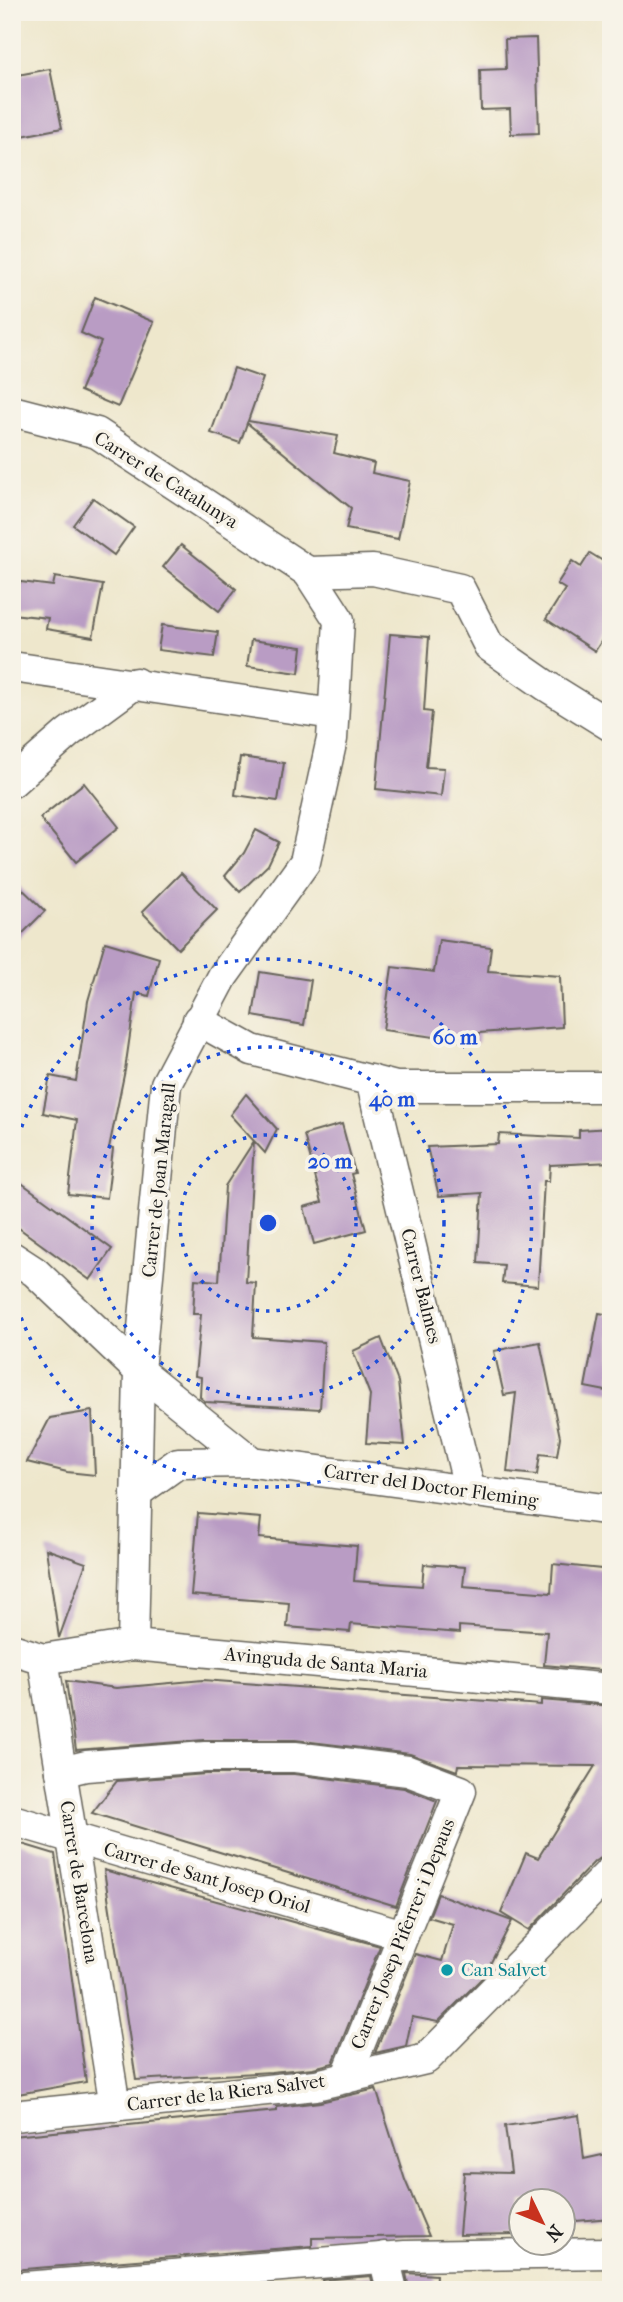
<svg xmlns="http://www.w3.org/2000/svg" width="623" height="2302" font-family="'IM FELL French Canon',serif">
<rect width="100%" height="100%" fill="#f7f3e8"/>
<filter id="ink" filterUnits="userSpaceOnUse"><feTurbulence type="fractalNoise" baseFrequency=".0143" numOctaves="2"/><feDisplacementMap in="SourceGraphic" scale="14" xChannelSelector="R" yChannelSelector="G"/><feConvolveMatrix kernelMatrix="1 2 1 2 8 2 1 2 1" color-interpolation-filters="sRGB"/></filter>
<filter id="wash" filterUnits="userSpaceOnUse"><feTurbulence type="fractalNoise" baseFrequency=".00686" numOctaves="4" result="noise"/><feDisplacementMap in="SourceGraphic" scale="28" xChannelSelector="R" yChannelSelector="G"/><feGaussianBlur stdDeviation="1.57" result="paint"/><feColorMatrix in="noise" values="0 0 0 0 0 0 0 0 0 0 0 0 0 0 0 0 0 1.4 0 .05"/><feComposite in="paint" operator="in"/></filter>
<g filter="url(#wash)">
<rect width="100%" height="100%" fill="#eee7cc"/>
<g id="blocks">
<g fill="#b99cc4">
<polygon points="536,38 539,133 511,134 510,109 481,110 480,70 506,69 505,39"/>
<polygon points="50,69 62,128 12,138 12,76"/>
<polygon points="95,297 154,322 118,407 80,391 101,342 81,333"/>
<polygon points="234,368 263,378 248,421 338,436 334,453 374,463 372,473 410,481 398,539 346,529 351,508 247,423 240,443 211,433"/>
<polygon points="93,498 134,527 114,555 73,525"/>
<polygon points="181,545 236,589 219,611 163,567"/>
<polygon points="590,553 611,566 611,626 595,651 546,619 565,589 557,584 572,561 581,567"/>
<polygon points="55,577 103,585 93,637 46,629 48,618 12,614 12,581 53,586"/>
<polygon points="162,625 218,632 214,657 158,650"/>
<polygon points="390,634 429,637 424,711 432,712 426,767 444,768 441,796 376,789"/>
<polygon points="251,640 302,647 299,673 247,666"/>
<polygon points="240,757 284,763 278,801 235,795"/>
<polygon points="84,783 119,827 76,862 40,818"/>
<polygon points="256,830 279,842 268,865 240,892 225,876 244,853"/>
<polygon points="181,873 217,910 178,949 142,912"/>
<polygon points="12,879 45,911 12,944"/>
<polygon points="439,940 491,947 488,971 560,976 562,1027 479,1033 478,1043 383,1030 392,967 434,972"/>
<polygon points="105,942 159,958 149,996 136,993 125,1070 109,1148 113,1149 107,1198 68,1194 77,1120 43,1113 50,1076 76,1081 88,1001"/>
<polygon points="260,972 311,980 304,1025 253,1016"/>
<polygon points="246,1094 277,1129 265,1153 254,1141 246,1282 256,1283 253,1337 324,1342 320,1409 206,1402 200,1397 201,1377 195,1376 201,1314 193,1314 195,1279 219,1281 225,1186 254,1141 230,1115"/>
<polygon points="342,1124 355,1173 351,1174 366,1230 314,1244 304,1207 322,1202 304,1135"/>
<polygon points="611,1128 611,1162 550,1165 549,1181 544,1181 538,1286 502,1283 504,1265 478,1263 482,1193 439,1196 427,1147 498,1144 499,1134 579,1138 579,1130"/>
<polygon points="12,1176 112,1249 90,1280 12,1223"/>
<polygon points="599,1313 611,1315 611,1392 585,1387"/>
<polygon points="381,1338 398,1382 405,1445 366,1443 370,1395 353,1351"/>
<polygon points="540,1342 560,1437 557,1456 540,1454 537,1475 507,1472 516,1393 504,1395 494,1351"/>
<polygon points="92,1411 95,1475 67,1472 27,1462 50,1418"/>
<polygon points="198,1513 261,1518 259,1538 357,1546 354,1581 422,1586 424,1564 465,1567 463,1586 551,1593 553,1564 611,1570 611,1671 544,1665 547,1632 459,1626 459,1633 351,1624 350,1632 287,1627 289,1603 191,1595"/>
<polygon points="46,1549 86,1563 59,1638"/>
<polygon points="203,1680 541,1705 541,1700 611,1706 611,1853 595,1861 529,1930 501,1913 526,1853 538,1858 595,1766 458,1765 457,1771 410,1754 295,1740 204,1740 76,1750 66,1681 116,1688"/>
<polygon points="206,1774 294,1774 404,1788 437,1801 396,1906 92,1813 117,1781"/>
<polygon points="12,1841 55,1854 86,2082 12,2095"/>
<polygon points="104,1870 380,1946 333,2063 313,2068 271,2072 136,2080"/>
<polygon points="438,1894 512,1921 484,1976 438,2022 412,2017 406,2046 375,2053 415,1954 442,1961 453,1924 429,1917"/>
<polygon points="376,2089 405,2180 429,2236 312,2238 312,2246 12,2270 12,2136 277,2111 277,2107 320,2102"/>
<polygon points="579,2115 584,2159 611,2153 611,2218 564,2222 564,2201 522,2201 519,2234 459,2235 464,2172 511,2173 505,2126"/>
<polygon points="406,2273 436,2275 435,2290 409,2290"/>
<polygon points="371,2276 374,2290 324,2290 322,2280"/>
</g>
</g>
</g>
<g filter="url(#ink)">
<use href="#blocks" fill-opacity="0" stroke="#66635a" stroke-width="2"/>
<g fill="none" stroke-linecap="round" stroke-linejoin="round">
<g stroke="#66635a" stroke-width="33">
<g id="street">
<polyline points="12,411 97,433 308,572 373,570 460,589 489,646 545,685 611,726"/>
<polyline points="12,667 333,714"/>
<polyline points="12,782 68,733 136,683"/>
<polyline points="198,1020 252,1050 396,1087 611,1087"/>
<polyline points="371,1080 470,1492"/>
<polyline points="12,1257 35,1272 139,1371 252,1462 611,1510"/>
<polyline points="136,1493 178,1463 252,1462"/>
<polyline points="133,1645 139,1371 166,1084 223,976 305,862 332,739 339,620 308,572"/>
<polyline points="12,1649 43,1659 133,1645 611,1689"/>
<polyline points="43,1659 115,2106"/>
<polyline points="61,1772 86,1766 205,1757 295,1757 408,1771 461,1791 346,2078"/>
<polyline points="12,1820 403,1935"/>
<polyline points="12,2116 316,2085 426,2059 611,1871"/>
<polyline points="384,2257 392,2290"/>
<polyline points="12,2288 405,2256 611,2253"/>
</g>
</g>
<use href="#street" stroke="#fff" stroke-width="30"/>
</g>
</g>
<g fill="none" stroke="#1d4ed8" stroke-width="3.5" stroke-dasharray="3.5 7">
<circle cx="268" cy="1223" r="88"/>
<circle cx="268" cy="1223" r="176"/>
<path d="M12 1157A264 264 0 1 1 12 1289"/>
</g>
<circle fill="#0f9aa8" stroke="#f7f3e8" stroke-width="2.5" cx="447" cy="1970" r="7"/>
<g text-anchor="middle" dominant-baseline="central" stroke-width="7" stroke-linejoin="round" paint-order="stroke">
<g font-size="19" fill="#1c1c1c" stroke="#f7f3e8">
<text transform="translate(166 480) rotate(32)">Carrer de Catalunya</text>
<text transform="translate(159 1180) rotate(-84)">Carrer de Joan Maragall</text>
<text transform="translate(421 1286) rotate(76)">Carrer Balmes</text>
<text transform="translate(431 1486) rotate(8)">Carrer del Doctor Fleming</text>
<text transform="translate(326 1663) rotate(5)">Avinguda de Santa Maria</text>
<text transform="translate(207 1878) rotate(16)">Carrer de Sant Josep Oriol</text>
<text transform="translate(79 1882) rotate(81)">Carrer de Barcelona</text>
<text transform="translate(403 1934) rotate(-68)">Carrer Josep Piferrer i Depaus</text>
<text transform="translate(226 2093) rotate(-7)">Carrer de la Riera Salvet</text>
</g>
<g font-size="19" fill="#0d838f" stroke="#f7f3e8" text-anchor="start">
<text x="461" y="1970">Can Salvet</text>
</g>
</g>
<circle cx="268" cy="1223" r="10" fill="#1d4ed8" stroke="#f7f3e8" stroke-width="3.5"/>
<g font-size="21" text-anchor="middle" font-weight="bold" fill="#1d4ed8" stroke="#f7f3e8" stroke-width="7" stroke-linejoin="round" paint-order="stroke">
<text x="455" y="1044">60 m</text>
<text x="392" y="1106">40 m</text>
<text x="330" y="1168">20 m</text>
</g>
<rect width="623" height="2302" fill="none" stroke="#f7f3e8" stroke-width="42"/>
<g transform="translate(542 2222) rotate(133)"><circle r="33" fill="#f7f3e8" stroke="#9f9d96" stroke-width="2"/>
<path d="M0-5L12 26L0 18L-12 26Z" fill="#c8321e"/>
<text y="-10" font-size="19" font-weight="bold" text-anchor="middle" fill="#1c1c1c">N</text>
</g>
</svg>
